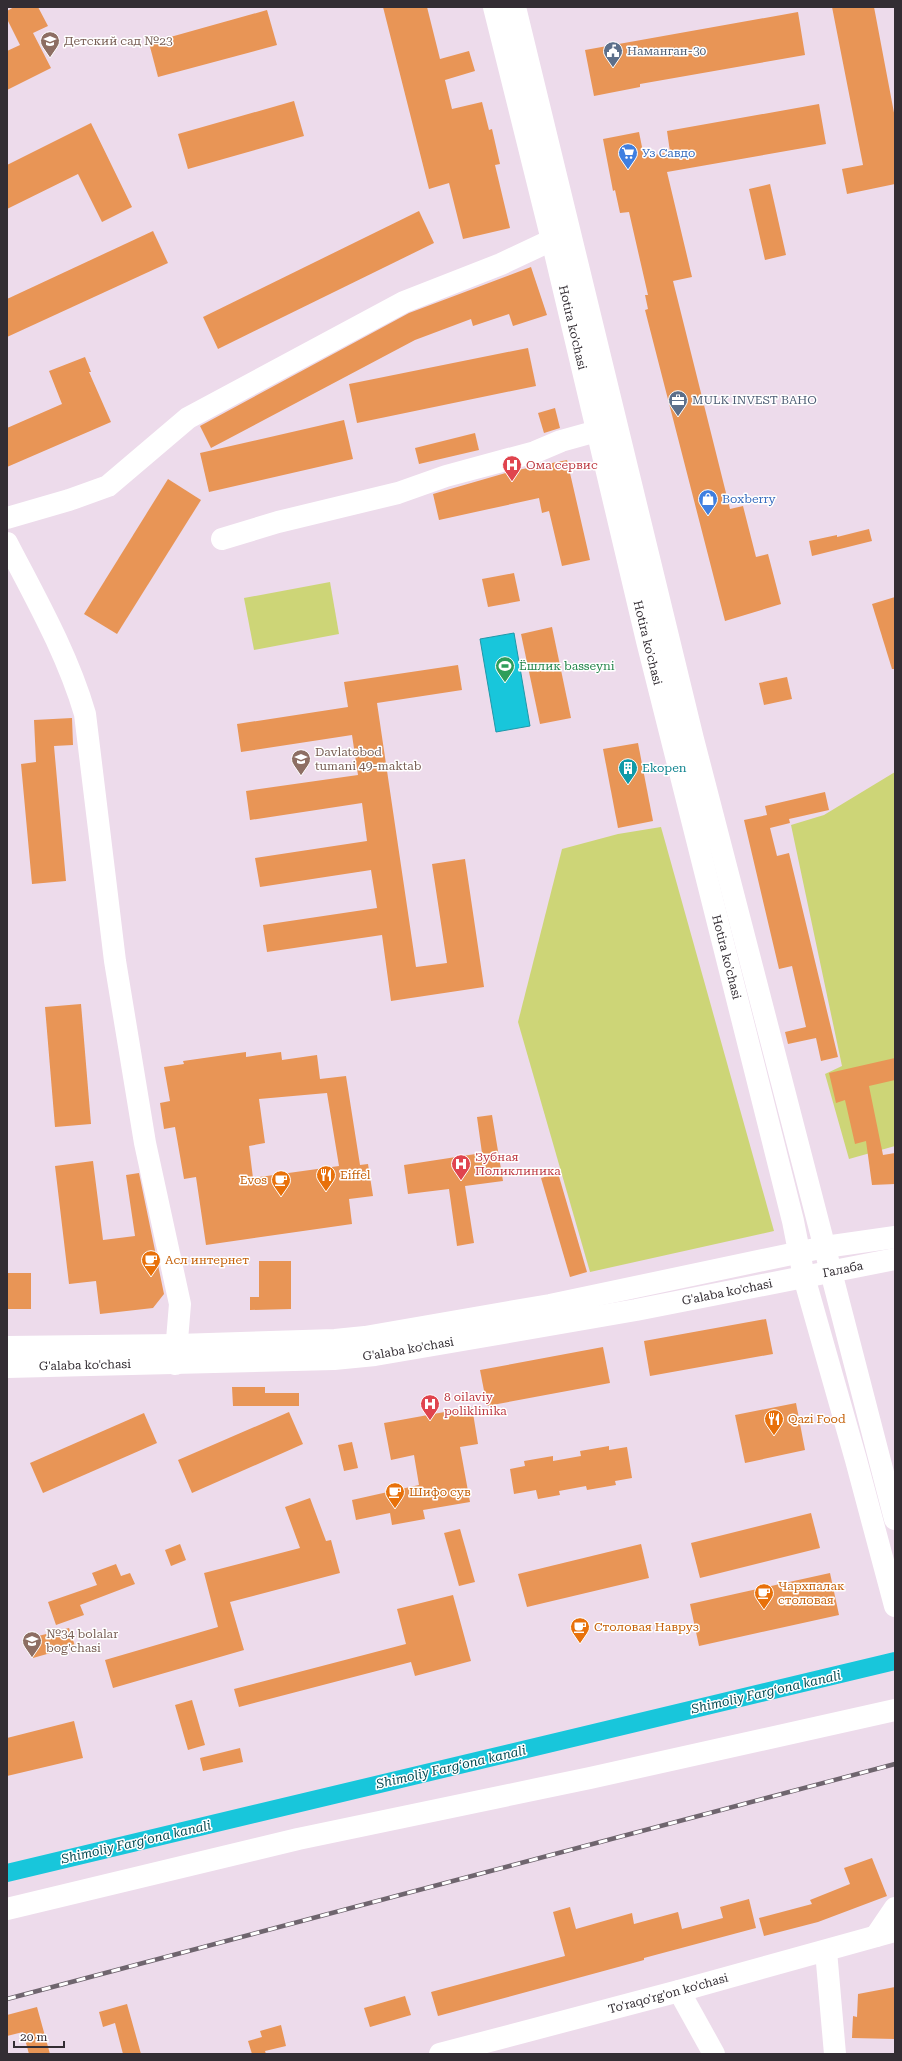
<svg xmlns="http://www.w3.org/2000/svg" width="902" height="2061" font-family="'Roboto Serif',serif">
<rect width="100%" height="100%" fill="#eddbeb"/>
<g fill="#cdd577">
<polygon points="330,582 339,634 254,650 244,598"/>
<polygon points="895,772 895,1146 849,1159 825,1074 842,1066 791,825 824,815"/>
<polygon points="661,827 774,1231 590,1272 518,1022 562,849 618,834"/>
</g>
<polygon fill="#18c6db" stroke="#2098a9" points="514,633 530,726 496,732 480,639"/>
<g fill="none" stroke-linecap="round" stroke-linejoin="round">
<polyline stroke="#18c6db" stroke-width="18" points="7,1873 895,1661"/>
</g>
<g fill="#e89556" fill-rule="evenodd">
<polygon points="14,7 38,7 48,26 33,33 51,68 7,90 7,51 20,45 7,19 7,11"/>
<polygon points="383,7 427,7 440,59 469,51 475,71 445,80 452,109 482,102 489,130 492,129 500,164 495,165 510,228 463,239 449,183 429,189"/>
<polygon points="832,7 874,7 895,118 895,184 847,194 842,169 863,165"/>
<polygon points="267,10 277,45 158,77 149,43"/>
<polygon points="798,12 805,55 640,84 640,87 594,96 585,50"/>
<polygon points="294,101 304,136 188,169 178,134"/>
<polygon points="819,104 826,144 667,172 692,277 673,281 730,509 743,506 756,557 768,554 781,604 725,621 645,310 648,309 645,295 648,295 629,212 620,213 615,190 613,191 603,139 639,132 644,157 670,152 667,131"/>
<polygon points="91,123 132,207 102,222 78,174 7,209 7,165"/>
<polygon points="770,184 786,255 765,260 749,189"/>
<polygon points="419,211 434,243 218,349 203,317"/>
<polygon points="153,231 168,263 7,337 7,299"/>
<polygon points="531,267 547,315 513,326 509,314 473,326 471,319 415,340 211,448 200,426 409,313"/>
<polygon points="528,348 536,386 357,423 349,384"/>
<polygon points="85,357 91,372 89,372 111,422 7,467 7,428 62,404 49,371"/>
<polygon points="555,408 560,428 544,433 538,413"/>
<polygon points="344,420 353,459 209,492 200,453"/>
<polygon points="475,433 479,450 419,464 415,448"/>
<polygon points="567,460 590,560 562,566 549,511 542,513 539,498 439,520 433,494 513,471"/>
<polygon points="168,479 201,500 117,634 84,614"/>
<polygon points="869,529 872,541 812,556 809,541 837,535 837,537"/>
<polygon points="514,573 520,601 488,607 482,579"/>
<polygon points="895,597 895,669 892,669 872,604"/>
<polygon points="552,627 571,718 540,724 521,634"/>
<polygon points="458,665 462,690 377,703 416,967 447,963 432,864 465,859 484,987 391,1001 382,935 267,952 263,925 377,908 371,870 260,887 255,858 367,841 362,803 250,820 246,791 358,775 352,735 241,752 237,724 348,707 344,682"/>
<polygon points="787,677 792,699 764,705 759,683"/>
<polygon points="72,718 73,745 54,746 66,881 32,884 21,764 36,762 34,720"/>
<polygon points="638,743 653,821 618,828 603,749"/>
<polygon points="825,792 829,810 789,819 790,823 770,828 777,856 789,853 838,1057 821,1061 816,1038 788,1044 785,1032 806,1027 792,966 779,969 744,820 767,815 765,806"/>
<polygon points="81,1004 91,1124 55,1127 45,1007"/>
<path d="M246,1052V1057L281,1052L282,1060L317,1055L320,1079L346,1076L360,1165L368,1164L373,1196L349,1199L352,1224L206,1245L196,1177L184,1179L175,1127L164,1129L160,1103L170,1101L164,1067L184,1064L183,1061ZM327,1093L339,1166L253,1178L249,1146L265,1143L259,1099Z"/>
<polygon points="895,1058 895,1080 869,1086 883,1155 895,1153 895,1184 872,1185 866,1141 855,1144 845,1100 836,1103 829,1073"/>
<polygon points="492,1115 503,1181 465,1186 474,1243 457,1246 449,1189 408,1194 404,1165 482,1153 477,1117"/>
<polygon points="93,1161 103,1240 135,1236 126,1175 139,1173 164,1294 153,1308 100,1314 96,1281 69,1284 55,1166"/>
<polygon points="558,1173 587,1272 570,1277 541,1178"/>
<polygon points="259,1261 291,1261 291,1309 250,1310 250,1297 259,1297"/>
<rect x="7" y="1273" width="24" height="36"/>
<polygon points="766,1319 773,1354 650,1376 644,1341"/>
<polygon points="603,1347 610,1383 487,1406 480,1370"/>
<polygon points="232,1387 265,1387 265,1393 299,1393 299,1406 233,1406"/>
<polygon points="796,1403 805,1450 745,1463 735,1415"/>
<polygon points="472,1407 478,1444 460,1447 470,1502 423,1510 425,1519 392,1525 390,1513 356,1520 352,1500 419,1485 414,1455 391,1460 384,1423"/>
<polygon points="289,1412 303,1444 192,1493 178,1460"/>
<polygon points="144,1413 157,1443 43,1493 30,1463"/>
<polygon points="352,1442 358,1468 344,1471 338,1445"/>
<polygon points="609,1446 609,1450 627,1447 632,1478 615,1481 616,1485 587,1490 586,1486 559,1491 560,1495 538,1499 536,1490 514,1494 510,1469 525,1466 524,1461 553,1456 553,1461 581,1456 580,1451"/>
<polygon points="310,1498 326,1541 331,1540 340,1573 230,1602 244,1650 113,1688 105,1660 218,1627 204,1573 300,1548 285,1507"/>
<polygon points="811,1513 820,1548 700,1578 691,1543"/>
<polygon points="460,1529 475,1582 459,1586 444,1533"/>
<polygon points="180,1544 186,1560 171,1566 165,1550"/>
<polygon points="641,1544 649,1578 527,1607 518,1574"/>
<polygon points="116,1564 121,1576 130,1573 135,1584 80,1605 84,1615 56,1625 48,1602 97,1585 92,1573"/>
<polygon points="830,1573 839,1615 699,1646 690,1604"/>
<polygon points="453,1595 471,1661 415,1676 411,1662 239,1707 234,1689 406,1644 397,1609"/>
<polygon points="69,1628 75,1646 33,1658 27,1639"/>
<polygon points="192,1700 205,1745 188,1750 175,1705"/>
<polygon points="74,1721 83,1758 7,1776 7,1738"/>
<polygon points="240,1748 243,1762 203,1771 200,1758"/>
<polygon points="872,1858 887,1896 818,1922 764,1936 759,1918 812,1904 810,1900 850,1884 844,1868"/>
<polygon points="749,1899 756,1928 644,1958 644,1960 438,2016 431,1992 565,1956 553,1912 570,1907 576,1929 632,1913 634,1924 678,1912 682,1929 723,1918 720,1907"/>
<polygon points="895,1987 895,2039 852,2038 853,2016 857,2017 858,1994"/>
<polygon points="405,1996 411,2015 370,2027 364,2008"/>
<polygon points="127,2004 141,2054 123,2054 115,2023 103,2027 99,2012"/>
<polygon points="37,2007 50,2054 29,2054 23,2032 7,2036 7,2015"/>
<polygon points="281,2025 286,2046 265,2051 266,2054 252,2054 248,2041 262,2037 260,2031"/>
</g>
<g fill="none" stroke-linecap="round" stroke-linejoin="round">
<g stroke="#fff" stroke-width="22">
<polyline points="7,518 69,500 108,486 188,418 404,302 501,264 552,240"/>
<polyline points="222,539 278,522 398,493 446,476 535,452 561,441 597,431"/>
<path d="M7,543C36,599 67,653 85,714L115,961L145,1143L180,1304L175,1364"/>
<polyline points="7,1909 298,1839 590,1778 895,1710"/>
<polyline points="826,1951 835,2054"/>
<polyline points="679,1991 714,2054"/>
</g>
<g stroke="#fff" stroke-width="22">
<path id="s1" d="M494,7L552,240L647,641L793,1221L804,1277L856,1460L895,1606"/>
<polyline points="515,7 693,739 895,1519"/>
<polyline points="7,1347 177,1345 335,1340 365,1337 550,1305 825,1247 895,1237"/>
<path id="s2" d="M7,1367L334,1359L375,1355L636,1310L895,1259"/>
<polyline points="876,1936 895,1908"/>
<path id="s3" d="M440,2054L679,1991L895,1931"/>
</g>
<g stroke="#6f656e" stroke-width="4.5">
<polyline id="rail" points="7,1999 895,1764"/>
</g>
<use href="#rail" stroke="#fff" stroke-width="3" stroke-dasharray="9" stroke-linecap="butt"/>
</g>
<defs>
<g id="school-pin" transform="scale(1)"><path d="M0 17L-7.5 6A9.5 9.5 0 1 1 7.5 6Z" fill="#8d6e63" stroke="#fff"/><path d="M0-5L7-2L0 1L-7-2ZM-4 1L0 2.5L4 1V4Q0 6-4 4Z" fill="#fff"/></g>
<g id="civic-pin" transform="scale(1)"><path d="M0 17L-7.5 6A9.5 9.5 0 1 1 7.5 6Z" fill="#5c6f8a" stroke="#fff"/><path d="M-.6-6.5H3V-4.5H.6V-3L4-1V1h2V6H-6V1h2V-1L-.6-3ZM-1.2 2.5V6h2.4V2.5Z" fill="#fff"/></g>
<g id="supermarket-pin" transform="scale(1)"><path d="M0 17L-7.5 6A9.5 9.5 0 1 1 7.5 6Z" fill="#3f7fe0" stroke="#fff"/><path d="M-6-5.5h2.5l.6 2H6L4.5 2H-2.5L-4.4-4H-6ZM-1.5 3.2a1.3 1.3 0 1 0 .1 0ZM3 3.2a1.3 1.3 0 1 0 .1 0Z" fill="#fff"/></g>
<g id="office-pin" transform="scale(1)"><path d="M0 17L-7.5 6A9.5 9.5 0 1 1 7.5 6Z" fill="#5c6f8a" stroke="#fff"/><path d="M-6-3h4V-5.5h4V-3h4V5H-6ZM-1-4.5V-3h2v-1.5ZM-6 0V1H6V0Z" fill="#fff"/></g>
<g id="hospital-pin" transform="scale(1)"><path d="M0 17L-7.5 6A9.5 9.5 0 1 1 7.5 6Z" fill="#e0444e" stroke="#fff"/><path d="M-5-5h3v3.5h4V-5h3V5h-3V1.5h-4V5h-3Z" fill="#fff"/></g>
<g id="shop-pin" transform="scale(1)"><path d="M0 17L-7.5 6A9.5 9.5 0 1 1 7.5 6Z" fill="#3f7fe0" stroke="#fff"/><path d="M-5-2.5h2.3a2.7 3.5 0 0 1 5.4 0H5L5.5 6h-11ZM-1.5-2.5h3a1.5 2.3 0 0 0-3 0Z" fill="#fff"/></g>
<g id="stadium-pin" transform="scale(1)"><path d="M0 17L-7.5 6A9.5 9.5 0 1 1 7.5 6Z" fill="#2e9e5b" stroke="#fff"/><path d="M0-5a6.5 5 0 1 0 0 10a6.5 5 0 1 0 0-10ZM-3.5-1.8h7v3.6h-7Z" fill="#fff"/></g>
<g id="building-pin" transform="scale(1)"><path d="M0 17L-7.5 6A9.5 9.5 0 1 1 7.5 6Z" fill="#0f9aa8" stroke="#fff"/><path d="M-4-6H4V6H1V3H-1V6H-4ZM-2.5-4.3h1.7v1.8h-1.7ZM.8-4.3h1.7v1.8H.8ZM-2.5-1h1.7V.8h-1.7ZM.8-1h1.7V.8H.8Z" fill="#fff"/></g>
<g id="restaurant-pin" transform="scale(1)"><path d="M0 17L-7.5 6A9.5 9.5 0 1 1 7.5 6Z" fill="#e8710a" stroke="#fff"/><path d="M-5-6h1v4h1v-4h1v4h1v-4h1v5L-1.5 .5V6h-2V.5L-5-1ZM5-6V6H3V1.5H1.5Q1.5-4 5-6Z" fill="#fff"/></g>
<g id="cafe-pin" transform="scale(1)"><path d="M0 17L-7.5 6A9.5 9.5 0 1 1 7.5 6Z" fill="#e8710a" stroke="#fff"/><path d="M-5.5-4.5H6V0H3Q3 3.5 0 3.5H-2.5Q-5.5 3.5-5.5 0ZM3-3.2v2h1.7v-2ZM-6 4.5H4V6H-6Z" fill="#fff"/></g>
</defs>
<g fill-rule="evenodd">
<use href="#school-pin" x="50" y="41"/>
<use href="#civic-pin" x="613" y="51"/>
<use href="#supermarket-pin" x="628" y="153"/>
<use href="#office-pin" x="678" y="400"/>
<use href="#hospital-pin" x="512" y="465"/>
<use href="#shop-pin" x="708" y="499"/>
<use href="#stadium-pin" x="505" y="666"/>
<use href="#school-pin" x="301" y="759"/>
<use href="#building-pin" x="628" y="768"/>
<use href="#hospital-pin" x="461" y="1164"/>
<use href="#restaurant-pin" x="326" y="1175"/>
<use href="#cafe-pin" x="281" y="1180"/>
<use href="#cafe-pin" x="151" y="1260"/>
<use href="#hospital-pin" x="430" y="1404"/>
<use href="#restaurant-pin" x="774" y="1419"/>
<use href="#cafe-pin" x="395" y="1492"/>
<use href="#cafe-pin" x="764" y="1593"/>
<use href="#cafe-pin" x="580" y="1627"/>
<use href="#school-pin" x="32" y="1641"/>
</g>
<g text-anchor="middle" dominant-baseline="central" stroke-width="3" stroke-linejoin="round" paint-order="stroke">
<g font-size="12" fill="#785e54" stroke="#fff" text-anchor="start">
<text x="64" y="41">Детский сад №23</text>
<text x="315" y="752">Davlatobod<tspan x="315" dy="14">tumani 49-maktab</tspan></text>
<text x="46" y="1634">№34 bolalar<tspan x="46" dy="14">bog'chasi</tspan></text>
</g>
<g font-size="12" fill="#4e5e75" stroke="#fff" text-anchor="start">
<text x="627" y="51">Наманган-30</text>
<text x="692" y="400">MULK INVEST BAHO</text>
</g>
<g font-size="12" fill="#366cbe" stroke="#fff" text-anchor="start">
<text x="642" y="153">Уз Савдо</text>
<text x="722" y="499">Boxberry</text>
</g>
<g font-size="12" fill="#332d33" stroke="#fff">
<text stroke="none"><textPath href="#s1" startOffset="330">Hotira ko'chasi</textPath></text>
<text stroke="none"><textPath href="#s1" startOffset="654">Hotira ko'chasi</textPath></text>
<text stroke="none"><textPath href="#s1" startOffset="978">Hotira ko'chasi</textPath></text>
<text stroke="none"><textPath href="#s2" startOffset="844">Галаба</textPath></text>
<text stroke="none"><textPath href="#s2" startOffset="726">G'alaba ko'chasi</textPath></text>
<text stroke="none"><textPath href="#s2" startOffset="402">G'alaba ko'chasi</textPath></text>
<text stroke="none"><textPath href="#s2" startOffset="78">G'alaba ko'chasi</textPath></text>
<text stroke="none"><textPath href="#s3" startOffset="236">To'raqo'rg'on ko'chasi</textPath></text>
</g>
<g font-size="12" fill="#be3a42" stroke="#fff" text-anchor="start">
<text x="526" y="465">Ома сервис</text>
<text x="475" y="1157">Зубная<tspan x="475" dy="14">Поликлиника</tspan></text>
<text x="444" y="1397">8 oilaviy<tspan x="444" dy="14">poliklinika</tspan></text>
</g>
<g font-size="12" fill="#27864d" stroke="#fff" text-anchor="start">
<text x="519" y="666">Ёшлик basseyni</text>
</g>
<g font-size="12" fill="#0d838f" stroke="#fff" text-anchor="start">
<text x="642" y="768">Ekopen</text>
</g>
<g font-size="12" fill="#c56008" stroke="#fff" text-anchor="start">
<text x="340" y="1175">Eiffel</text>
<text x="267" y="1180" text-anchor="end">Evos</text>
<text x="165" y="1260">Асл интернет</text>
<text x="788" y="1419">Qazi Food</text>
<text x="409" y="1492">Шифо сув</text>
<text x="778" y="1586">Чархпалак<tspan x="778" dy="14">столовая</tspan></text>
<text x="594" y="1627">Столовая Навруз</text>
</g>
<g font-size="13" font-style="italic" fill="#004850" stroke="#fff">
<text transform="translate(766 1692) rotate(-13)">Shimoliy Fargʻona kanali</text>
<text transform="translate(451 1767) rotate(-13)">Shimoliy Fargʻona kanali</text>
<text transform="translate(136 1842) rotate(-13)">Shimoliy Fargʻona kanali</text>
</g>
</g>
<rect width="902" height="2061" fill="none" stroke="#332d33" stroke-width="16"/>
<path d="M14 2041v6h50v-6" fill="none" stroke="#332d33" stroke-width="2"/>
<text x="20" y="2041" font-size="12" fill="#332d33" stroke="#ffffff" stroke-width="3" paint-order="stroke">20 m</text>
</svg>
